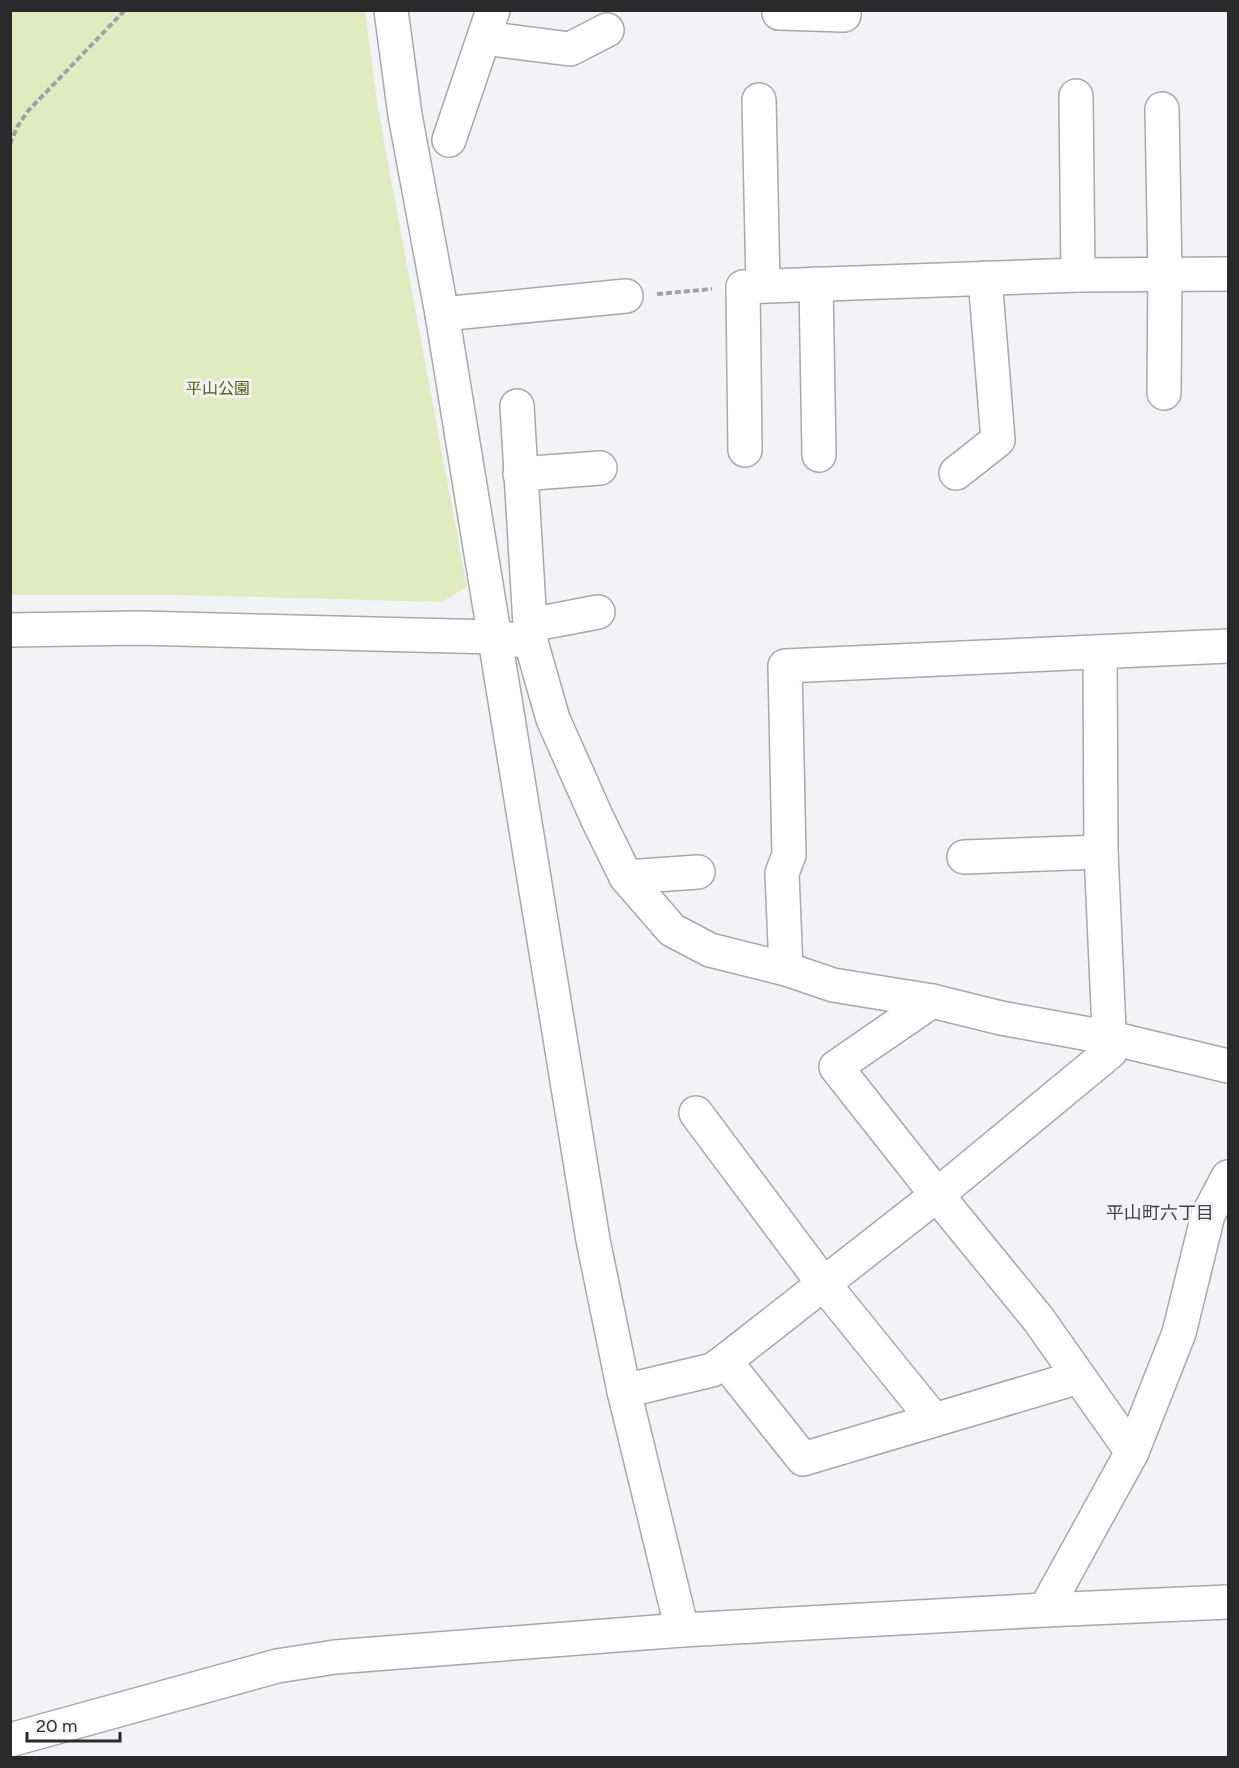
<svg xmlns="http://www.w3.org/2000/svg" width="1239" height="1768" font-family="Figtree,'Noto Sans JP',sans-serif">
<rect width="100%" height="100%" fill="#f1f3f6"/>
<polygon fill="#e0ecbf" points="10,11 365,11 378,109 467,587 442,602 180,595 11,595"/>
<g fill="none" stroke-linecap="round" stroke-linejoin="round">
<g stroke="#a6a8ab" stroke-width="36">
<g id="minor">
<polyline points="391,10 405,115 442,314 593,1240 624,1391 682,1630"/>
<polyline points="779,13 844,15 844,10"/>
<polyline points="484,38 570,49 607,30"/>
<polyline points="1076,96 1078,275"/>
<polyline points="759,100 763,286"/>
<polyline points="1162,109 1165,274 1164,393"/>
<polyline points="449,140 493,10"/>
<polyline points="816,284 819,455"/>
<polyline points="442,314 626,296"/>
<polyline points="517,406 531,642"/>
<polyline points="745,450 743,287 1078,275 1228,274"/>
<polyline points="956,473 998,440 985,278"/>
<polyline points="520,474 600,468"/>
<polyline points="530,625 598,612"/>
<polyline points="10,630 139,628 494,637 531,642 553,719 597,818 626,877 672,930 710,950 786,969 833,985 932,1001 1001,1018 1111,1038 1228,1066"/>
<polyline points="964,857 1101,852"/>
<polyline points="626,877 698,872"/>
<polyline points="786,969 782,873 789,855 785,666 1228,646"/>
<polyline points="932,1001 836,1067 937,1195 1039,1320 1132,1452 1045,1610"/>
<polyline points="696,1113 823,1283 934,1420"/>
<polyline points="725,1361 803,1459 1079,1377"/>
<polyline points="624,1391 712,1370 725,1361 937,1195 1110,1052 1101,852 1100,652"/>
<polyline points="1132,1452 1179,1333 1208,1215 1228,1177"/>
<polyline points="10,1740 277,1666 335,1657 682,1630 1045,1610 1228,1602"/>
</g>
</g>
<g stroke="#a0a1a4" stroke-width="4" stroke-dasharray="6 3" stroke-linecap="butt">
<polyline points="10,144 17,127 28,111 125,10"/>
<polyline points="657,294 712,289"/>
</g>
<use href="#minor" stroke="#fff" stroke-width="33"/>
</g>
<g text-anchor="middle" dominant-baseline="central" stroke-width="6" stroke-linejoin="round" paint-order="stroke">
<g font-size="16" fill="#4f5e07" stroke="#f1f3f6">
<text x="218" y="388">平山公園</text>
</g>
<g font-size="18" fill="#424346" stroke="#f1f3f6">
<text x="1160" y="1213">平山町六丁目</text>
</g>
</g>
<rect width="1239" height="1768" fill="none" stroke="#2a2a2c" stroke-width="24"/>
<path d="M27 1732v9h93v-9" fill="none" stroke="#2a2a2c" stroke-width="3"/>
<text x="36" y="1732" font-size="18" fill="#2a2a2c" stroke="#f1f3f6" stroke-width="4.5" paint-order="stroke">20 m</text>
</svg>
